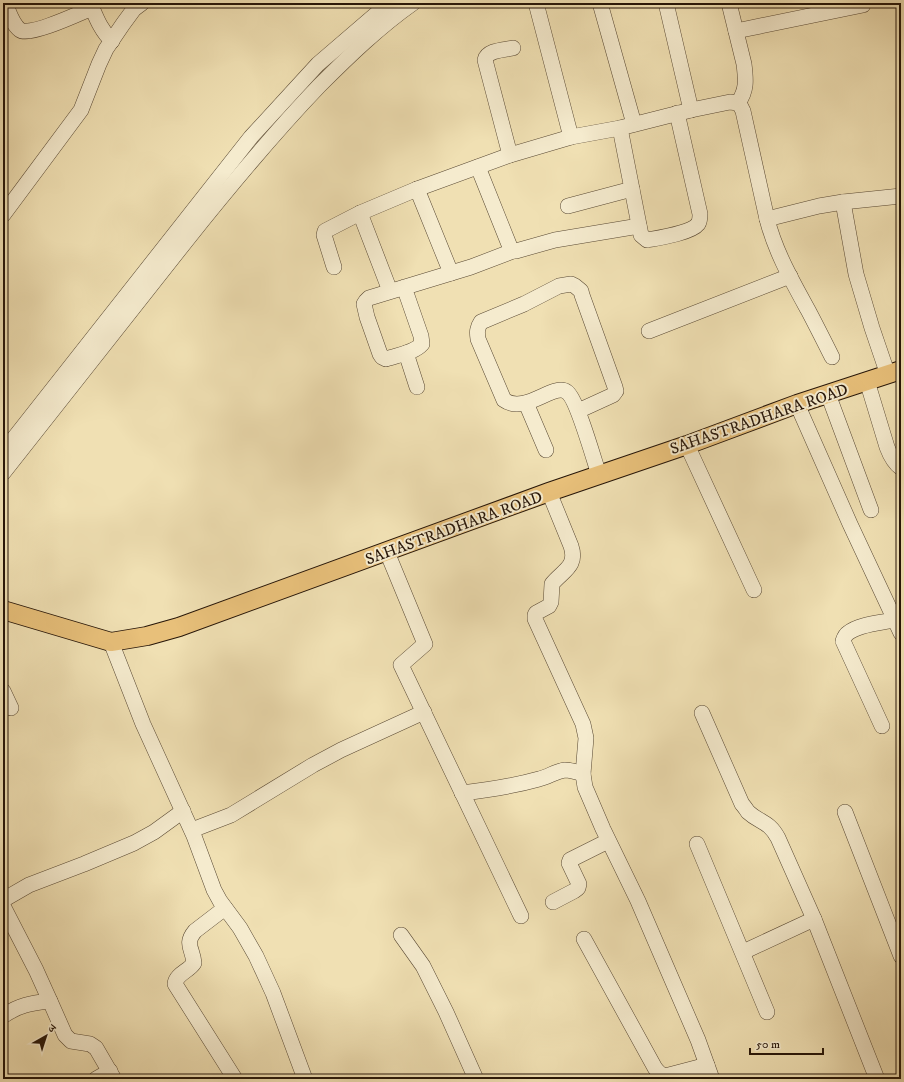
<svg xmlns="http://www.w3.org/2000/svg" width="904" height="1082" font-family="'IM FELL DW Pica','Noto Serif Devanagari',serif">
<rect width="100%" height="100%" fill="#f0e0b3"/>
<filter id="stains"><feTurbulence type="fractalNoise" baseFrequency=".005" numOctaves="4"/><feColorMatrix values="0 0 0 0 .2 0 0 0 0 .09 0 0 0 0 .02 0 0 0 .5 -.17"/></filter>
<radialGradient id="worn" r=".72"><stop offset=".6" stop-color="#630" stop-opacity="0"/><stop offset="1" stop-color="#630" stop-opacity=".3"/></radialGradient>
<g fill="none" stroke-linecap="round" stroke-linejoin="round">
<g stroke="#584833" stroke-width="16">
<g id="minor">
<path d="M5,3C9,12 12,24 20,30C29,37 80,13 92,8"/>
<path d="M90,3C96,17 101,31 112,41"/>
<polyline points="536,3 571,137"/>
<polyline points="600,3 634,124"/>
<polyline points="666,3 691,110"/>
<path d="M729,3L744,64C746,80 747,90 738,103"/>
<polyline points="736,31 863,5"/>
<path d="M620,128L641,235L647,240C658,238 691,233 698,224C700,221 700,217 700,214L677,113"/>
<path d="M510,155L485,60C487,50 504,50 513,48"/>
<polyline points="478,167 510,247 513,251 516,251 555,240 639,226"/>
<polyline points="417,189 451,273"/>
<polyline points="843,202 856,274 872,328 888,375"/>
<polyline points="568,206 632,189"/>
<polyline points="360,213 390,291"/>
<polyline points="3,215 81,110 99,64 106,49 123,24 134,9 142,3"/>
<polyline points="334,267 324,235 325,231 360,213 417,189 510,155 571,137 620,128 691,110 730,102 738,103 741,107 743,111 767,219"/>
<path d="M404,287L421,336L422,344C414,353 397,355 386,359L382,357L380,354L367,317L364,304L366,301L369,298L471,267L513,251"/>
<polyline points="649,331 790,276"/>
<polyline points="406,353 417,387"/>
<path d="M832,357C824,341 816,325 808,310C792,281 775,251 767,219L819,206L843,202L901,196"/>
<path d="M867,381L887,447C890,455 894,463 901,468"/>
<polyline points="828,394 871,510"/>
<polyline points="526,403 546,450"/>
<polyline points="797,404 850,524 901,633"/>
<path d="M578,411L613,395L616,391L615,387L582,295L581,291L575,286L571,284L559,286L524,304L481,322C477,328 477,332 478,339L504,400C525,415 554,382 567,392C577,399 594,460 599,475"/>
<polyline points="687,445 754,590"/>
<polyline points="3,452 251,137 318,64 389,3"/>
<path d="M3,473C64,396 125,318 186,241C229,187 272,135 319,86C349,56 379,27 413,3"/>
<path d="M549,492L571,546C578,567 562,571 552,584L551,602L549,606L536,613L535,615V619L583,724L586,738L583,774L585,787L603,829L638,901L666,966L698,1040L712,1079"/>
<polyline points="387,552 425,644 401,665 521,916"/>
<polyline points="111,642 143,724 194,836 214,890 220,901 240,928 256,956 273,993 305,1079"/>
<polyline points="3,691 11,708"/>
<path d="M702,713L742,804C744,806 746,809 748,812C760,823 769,821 778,838L814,919L877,1079"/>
<path d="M882,726L843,641C844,638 845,635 848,633C859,624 880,623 894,620"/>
<path d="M462,793C488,790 514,786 539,779C548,777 556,771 565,770C571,770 577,772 583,774"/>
<polyline points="845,812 901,956"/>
<polyline points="192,830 231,815 313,765 341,750 424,712"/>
<polyline points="697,844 767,1012"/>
<polyline points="3,900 29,885 84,864 134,843 154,832 183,811"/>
<polyline points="553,902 574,891 578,888 579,884 569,863 570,860 608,841"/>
<polyline points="3,906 36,970 50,1001 65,1035 71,1041 90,1044 96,1048 114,1079"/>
<path d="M225,908L195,931C184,944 193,949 194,963C189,971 176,974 175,984L235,1079"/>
<polyline points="401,935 423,966 446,1012 476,1079"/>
<path d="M584,939L655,1068C658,1072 661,1075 665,1076L707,1065"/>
<polyline points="743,952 814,919"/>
<path d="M3,1016C19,1005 31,1003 50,1001"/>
<polyline points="96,1079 110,1071"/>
</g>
</g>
<g stroke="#261508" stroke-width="20">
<polyline id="major" points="3,610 111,642 147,636 179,627 549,492 687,445 797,404 901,370"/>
</g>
<use href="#minor" stroke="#f5ebce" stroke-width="15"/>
<use href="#major" stroke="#e8c07a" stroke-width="18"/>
</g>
<g text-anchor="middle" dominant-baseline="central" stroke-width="4" stroke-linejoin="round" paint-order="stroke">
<g font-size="16" fill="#261508" stroke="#f5ebce">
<text transform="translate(759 419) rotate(-19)">SAHASTRADHARA ROAD</text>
<text transform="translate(454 528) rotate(-20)">SAHASTRADHARA ROAD</text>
</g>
</g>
<rect width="904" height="1082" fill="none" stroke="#f0e0b3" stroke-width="16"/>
<rect x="4" y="4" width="896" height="1074" fill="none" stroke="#261508" stroke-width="2"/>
<rect x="8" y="8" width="888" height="1066" fill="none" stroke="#261508"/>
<g transform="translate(46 1036) rotate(39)" stroke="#f5ebce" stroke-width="3" paint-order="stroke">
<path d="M0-3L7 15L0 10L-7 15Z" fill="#261508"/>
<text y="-6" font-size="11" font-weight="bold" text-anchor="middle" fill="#261508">उ</text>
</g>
<path d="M750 1048v6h73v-6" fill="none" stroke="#261508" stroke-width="2"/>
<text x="756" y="1048" font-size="12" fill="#261508" stroke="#f5ebce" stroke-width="3" paint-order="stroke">50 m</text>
<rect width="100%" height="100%" filter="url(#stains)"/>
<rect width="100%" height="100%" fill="url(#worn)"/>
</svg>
